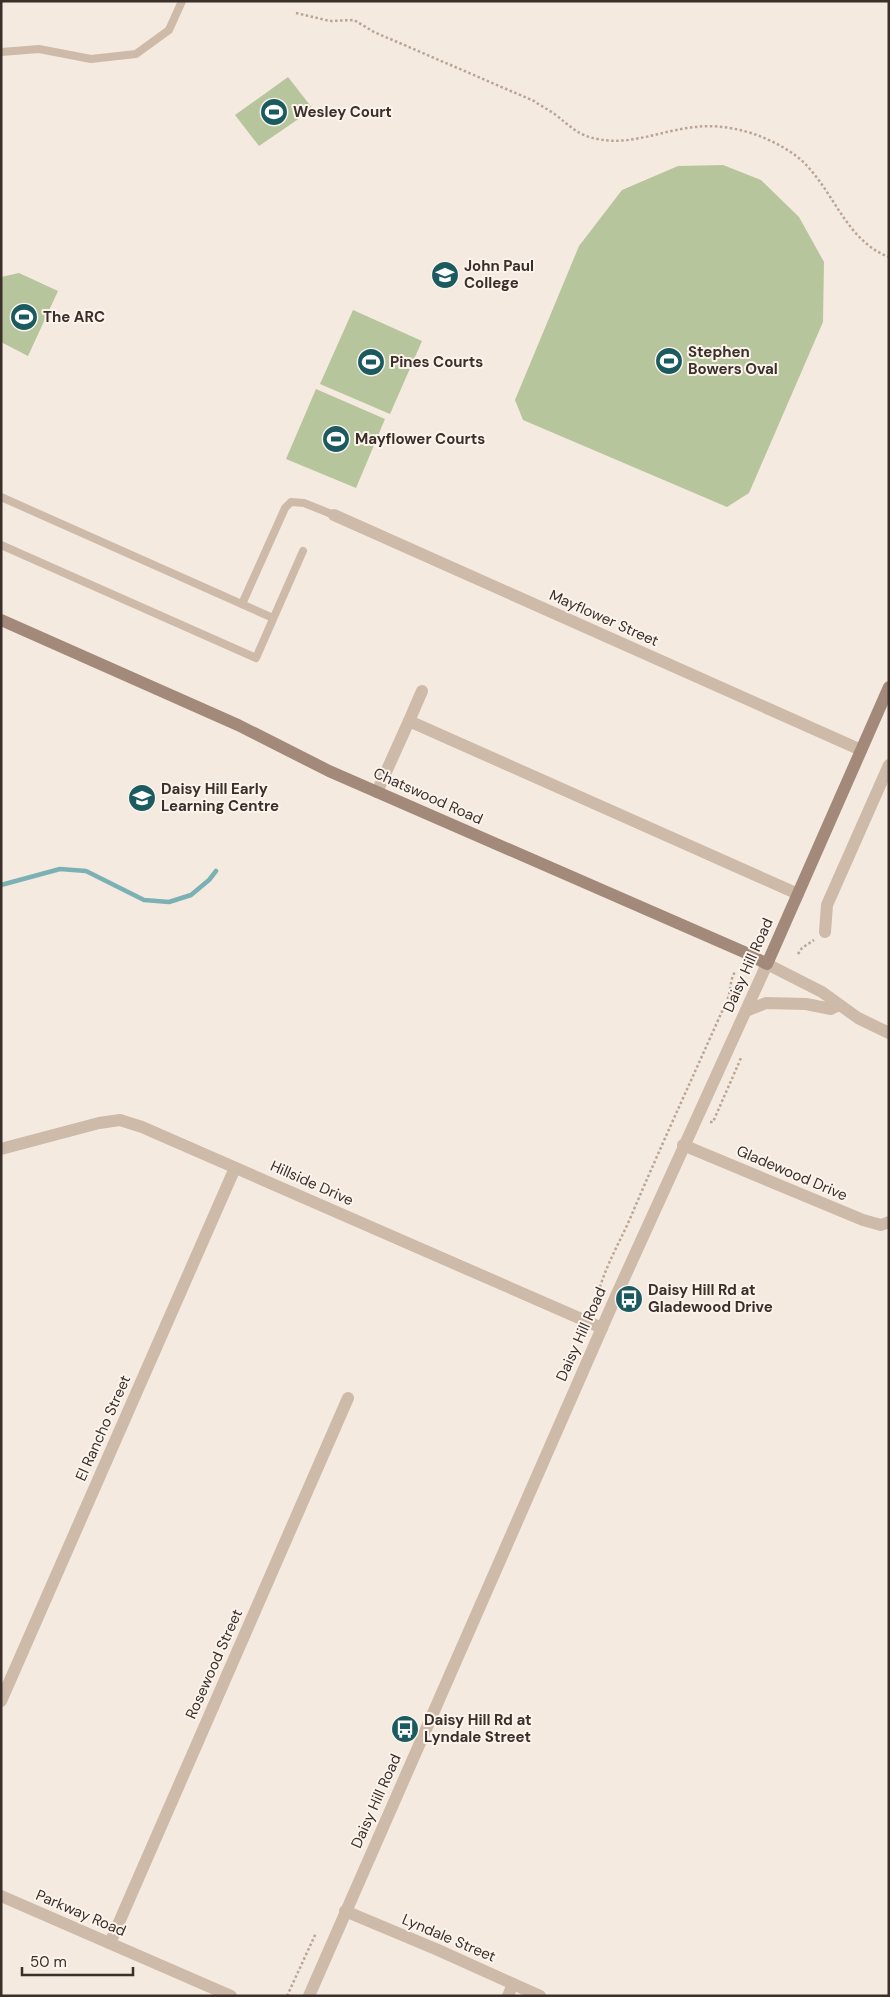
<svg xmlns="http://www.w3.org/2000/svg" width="890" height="1997" font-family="'DM Sans',sans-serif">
<rect width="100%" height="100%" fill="#f5eadf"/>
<g fill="#b7c59d">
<polygon points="288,77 313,109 259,146 235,115"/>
<polygon points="723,165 761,180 799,217 824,262 823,322 749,493 727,507 523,420 515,400 579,246 622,190 678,166"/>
<polygon points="19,273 58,291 28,356 1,342 1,277"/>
<polygon points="353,310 422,341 390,414 320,384"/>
<polygon points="316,389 385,419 356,488 286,459"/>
</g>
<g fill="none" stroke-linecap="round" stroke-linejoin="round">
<polyline stroke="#7bb1b4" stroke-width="4.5" points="1,885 60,869 86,871 144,900 169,902 191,895 209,880 216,871"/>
<g stroke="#baa493" stroke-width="2.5" stroke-dasharray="2.5 2.5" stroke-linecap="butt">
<path d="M296,13L330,21L354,20L374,32L534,101C541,106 549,110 556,115C571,127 579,136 598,139C630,146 663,130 695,127C717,124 742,129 762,137C779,144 797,154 809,168C836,198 849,242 889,257"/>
<polyline points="798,954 802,948 814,940"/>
<polyline points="710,1122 713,1122 741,1058"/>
<path d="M600,1287C608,1261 622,1238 632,1214C663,1141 696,1070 728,998C731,989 730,979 735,972"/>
<polyline points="287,1996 316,1933"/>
</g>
<g stroke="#cebaa9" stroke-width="8">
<polyline points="1,52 39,49 91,59 136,54 169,30 182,1"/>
<polyline points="1,497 273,618"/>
<polyline points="1,545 256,658 303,551"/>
<polyline points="242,604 285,508 291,502 304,503 334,515"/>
</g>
<g stroke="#cebaa9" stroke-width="12">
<polyline points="334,515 861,750"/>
<polyline points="409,721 422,691"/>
<polyline points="377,792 409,721 798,894"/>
<polyline points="825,932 827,905 889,765"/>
<polyline points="767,964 822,992 858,1018 889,1033"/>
<polyline points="746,1011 766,1003 806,1004 831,1009 839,1005"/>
<polyline points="683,1145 863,1220 881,1225 889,1222"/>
<polyline points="1,1149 99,1123 120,1120 142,1127 602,1328"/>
<polyline points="1,1701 235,1168"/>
<polyline points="1,1896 231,1996"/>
<polyline points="110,1943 348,1398"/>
<polyline points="508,1996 513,1984"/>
</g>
<g stroke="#cebaa9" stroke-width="12">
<polyline points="345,1911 438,1950 540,1996"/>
<polyline points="309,1996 616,1296 767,964"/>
</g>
<polyline stroke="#a2897a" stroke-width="12" points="1,620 238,725 329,771 744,952 767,964 889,687"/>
</g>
<defs>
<g id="stadium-disc" transform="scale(1.4375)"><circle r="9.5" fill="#1b5b60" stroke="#fbf4ec"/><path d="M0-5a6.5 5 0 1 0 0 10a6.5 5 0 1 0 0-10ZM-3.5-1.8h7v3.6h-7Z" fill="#fff"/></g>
<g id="school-disc" transform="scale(1.4375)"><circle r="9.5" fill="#1b5b60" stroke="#fbf4ec"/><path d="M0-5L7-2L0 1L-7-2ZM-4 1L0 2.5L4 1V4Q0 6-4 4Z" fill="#fff"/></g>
<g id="bus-disc" transform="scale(1.4375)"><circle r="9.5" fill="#1b5b60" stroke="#fbf4ec"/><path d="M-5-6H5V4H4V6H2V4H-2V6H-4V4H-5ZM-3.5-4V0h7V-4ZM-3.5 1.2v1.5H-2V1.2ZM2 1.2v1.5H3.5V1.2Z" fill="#fff"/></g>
</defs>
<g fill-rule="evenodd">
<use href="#stadium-disc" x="274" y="112"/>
<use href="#school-disc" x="445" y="275"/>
<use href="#stadium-disc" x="24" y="317"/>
<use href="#stadium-disc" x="669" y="361"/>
<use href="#stadium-disc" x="371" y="362"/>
<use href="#stadium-disc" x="336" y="439"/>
<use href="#school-disc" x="142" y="798"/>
<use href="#bus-disc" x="629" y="1299"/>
<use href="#bus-disc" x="405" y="1729"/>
</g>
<g text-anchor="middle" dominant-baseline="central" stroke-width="4" stroke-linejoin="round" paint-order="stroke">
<g font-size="15" font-weight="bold" fill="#3b2f29" stroke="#fbf4ec" text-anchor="start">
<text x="293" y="112">Wesley Court</text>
<text x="464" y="266">John Paul<tspan x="464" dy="17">College</tspan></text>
<text x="43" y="317">The ARC</text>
<text x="688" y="352">Stephen<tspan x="688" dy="17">Bowers Oval</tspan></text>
<text x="390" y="362">Pines Courts</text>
<text x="355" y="439">Mayflower Courts</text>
<text x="161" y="789">Daisy Hill Early<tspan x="161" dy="17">Learning Centre</tspan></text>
<text x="648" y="1290">Daisy Hill Rd at<tspan x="648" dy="17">Gladewood Drive</tspan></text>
<text x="424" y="1720">Daisy Hill Rd at<tspan x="424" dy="17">Lyndale Street</tspan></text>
</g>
<g font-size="15" fill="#3b2f29" stroke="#fbf4ec">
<text transform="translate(604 618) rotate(24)">Mayflower Street</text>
<text transform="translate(428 796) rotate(24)">Chatswood Road</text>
<text transform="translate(748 965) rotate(-66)">Daisy Hill Road</text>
<text transform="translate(792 1173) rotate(23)">Gladewood Drive</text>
<text transform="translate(312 1183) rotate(24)">Hillside Drive</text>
<text transform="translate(581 1334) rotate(-66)">Daisy Hill Road</text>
<text transform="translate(103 1428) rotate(-66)">El Rancho Street</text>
<text transform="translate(214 1664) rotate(-66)">Rosewood Street</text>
<text transform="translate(376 1801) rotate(-66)">Daisy Hill Road</text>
<text transform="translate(81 1913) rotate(23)">Parkway Road</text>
<text transform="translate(449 1938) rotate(23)">Lyndale Street</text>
</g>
</g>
<rect width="890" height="1997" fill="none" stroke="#3b2f29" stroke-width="5"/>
<path d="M22 1967v8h111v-8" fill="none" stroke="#3b2f29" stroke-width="2.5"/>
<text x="30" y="1967" font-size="15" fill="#3b2f29" stroke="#fbf4ec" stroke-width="4" paint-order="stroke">50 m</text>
</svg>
